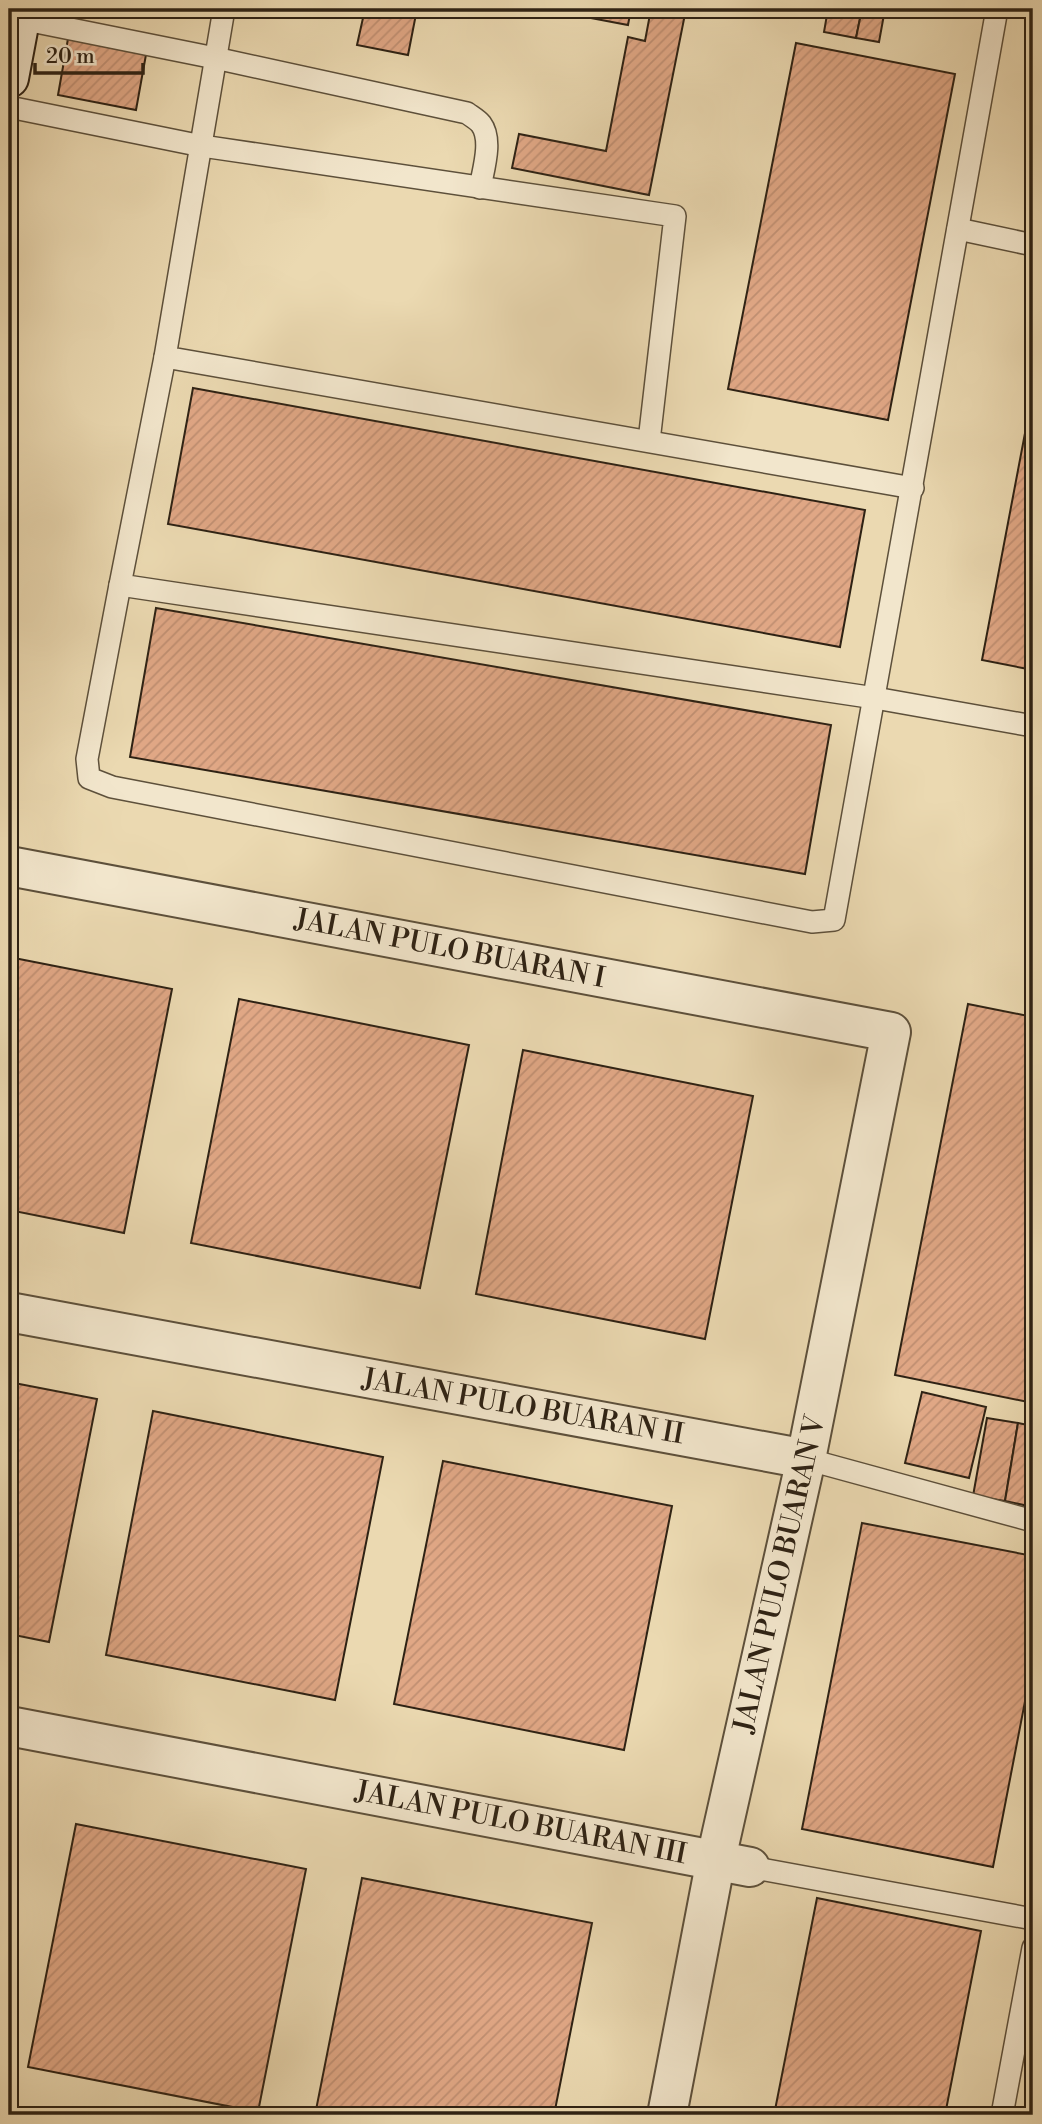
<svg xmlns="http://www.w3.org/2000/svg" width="1042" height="2124" font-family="'Libre Bodoni',serif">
<defs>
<pattern id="building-hatch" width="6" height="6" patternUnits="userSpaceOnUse" patternTransform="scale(1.75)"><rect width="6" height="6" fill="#e0a785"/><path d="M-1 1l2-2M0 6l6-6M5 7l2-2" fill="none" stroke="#c08f72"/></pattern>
</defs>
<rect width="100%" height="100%" fill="#ebd9b1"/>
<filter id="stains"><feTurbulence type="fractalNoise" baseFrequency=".00286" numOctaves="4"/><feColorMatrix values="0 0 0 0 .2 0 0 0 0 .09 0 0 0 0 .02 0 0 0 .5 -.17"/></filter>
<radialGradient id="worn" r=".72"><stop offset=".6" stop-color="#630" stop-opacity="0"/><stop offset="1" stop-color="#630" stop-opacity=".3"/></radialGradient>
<g fill="url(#building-hatch)" stroke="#2e2214" stroke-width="2">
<polygon points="365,9 417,9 408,55 357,45"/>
<polygon points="581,9 631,9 628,25 580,16"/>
<polygon points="651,9 686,9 649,195 512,168 519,134 606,151 628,37 645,41"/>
<polygon points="828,9 862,9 856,38 824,32"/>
<polygon points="862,9 885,9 879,42 856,38"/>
<polygon points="69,33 147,49 136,110 58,95"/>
<polygon points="796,43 955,74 888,420 728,389"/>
<polygon points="193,388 865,510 840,647 168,524"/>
<polygon points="1033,391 1033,670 982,660"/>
<polygon points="156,608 831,725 805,874 130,757"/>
<polygon points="9,957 172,989 124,1233 9,1210"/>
<polygon points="239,999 469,1045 420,1288 191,1243"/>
<polygon points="968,1004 1033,1017 1033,1403 895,1375"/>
<polygon points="523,1050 753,1096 705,1339 476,1294"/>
<polygon points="9,1382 97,1399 49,1642 9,1634"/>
<polygon points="922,1392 986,1407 969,1478 905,1463"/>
<polygon points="153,1411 383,1457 335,1700 106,1655"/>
<polygon points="987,1418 1018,1423 1005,1501 973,1496"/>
<polygon points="1018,1423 1033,1426 1033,1507 1005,1501"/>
<polygon points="443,1461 672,1506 624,1750 394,1704"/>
<polygon points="862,1523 1033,1556 1033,1660 993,1867 802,1829"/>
<polygon points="9,1812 16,1814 9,1851"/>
<polygon points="76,1824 306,1869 258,2112 28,2067"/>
<polygon points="362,1878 592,1923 554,2115 315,2115"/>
<polygon points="817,1898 981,1931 945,2115 774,2115"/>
</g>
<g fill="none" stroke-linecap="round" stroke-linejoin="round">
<g stroke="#5d503b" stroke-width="24">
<g id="lane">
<polyline points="224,9 165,357 913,488"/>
<path d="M11,17L215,58L467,113C471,116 478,120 481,124C493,140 483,170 480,188"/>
<polyline points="9,107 202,146 675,216 649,441"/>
<polyline points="958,229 1033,245"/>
<polyline points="165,357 120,585 875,698 1033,726"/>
<polyline points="120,585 87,759 89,778 112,787 812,922 834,920 997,9"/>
<polyline points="806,1459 1033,1521"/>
<polyline points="750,1867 1033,1919"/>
<polyline points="1002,2115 1033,1948"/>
</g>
</g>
<g stroke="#5d503b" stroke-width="42">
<g id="street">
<polyline points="9,866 891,1032 806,1459 716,1859 667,2115"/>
<polyline points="9,1312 806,1459"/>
<polyline points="9,1726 750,1867"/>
</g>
</g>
<g stroke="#2e2214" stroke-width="42">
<polyline id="secondary" points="9,78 22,9"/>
</g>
<use href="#lane" stroke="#f2e6cc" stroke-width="21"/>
<use href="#street" stroke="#f2e6cc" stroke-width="38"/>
<use href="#secondary" stroke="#f2e6cc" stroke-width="38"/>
</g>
<g text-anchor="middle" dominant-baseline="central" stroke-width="5" stroke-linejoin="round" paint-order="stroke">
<g font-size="28" fill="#2e2214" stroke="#f2e6cc">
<text transform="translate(450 949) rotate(11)">JALAN PULO BUARAN I</text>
<text transform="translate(523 1407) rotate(10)">JALAN PULO BUARAN II</text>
<text transform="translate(780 1574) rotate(-77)">JALAN PULO BUARAN V</text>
<text transform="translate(521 1823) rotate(11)">JALAN PULO BUARAN III</text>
</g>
</g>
<rect width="1042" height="2124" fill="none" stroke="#ebd9b1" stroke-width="35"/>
<rect x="10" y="10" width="1021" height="2103" fill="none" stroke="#2e2214" stroke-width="3.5"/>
<rect x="18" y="18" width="1007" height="2089" fill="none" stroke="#2e2214" stroke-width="2"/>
<path d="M35 63v10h108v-10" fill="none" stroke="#2e2214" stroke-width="3.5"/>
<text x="46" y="63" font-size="21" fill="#2e2214" stroke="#f2e6cc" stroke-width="5" paint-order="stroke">20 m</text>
<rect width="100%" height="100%" filter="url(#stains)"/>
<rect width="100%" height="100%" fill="url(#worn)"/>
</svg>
